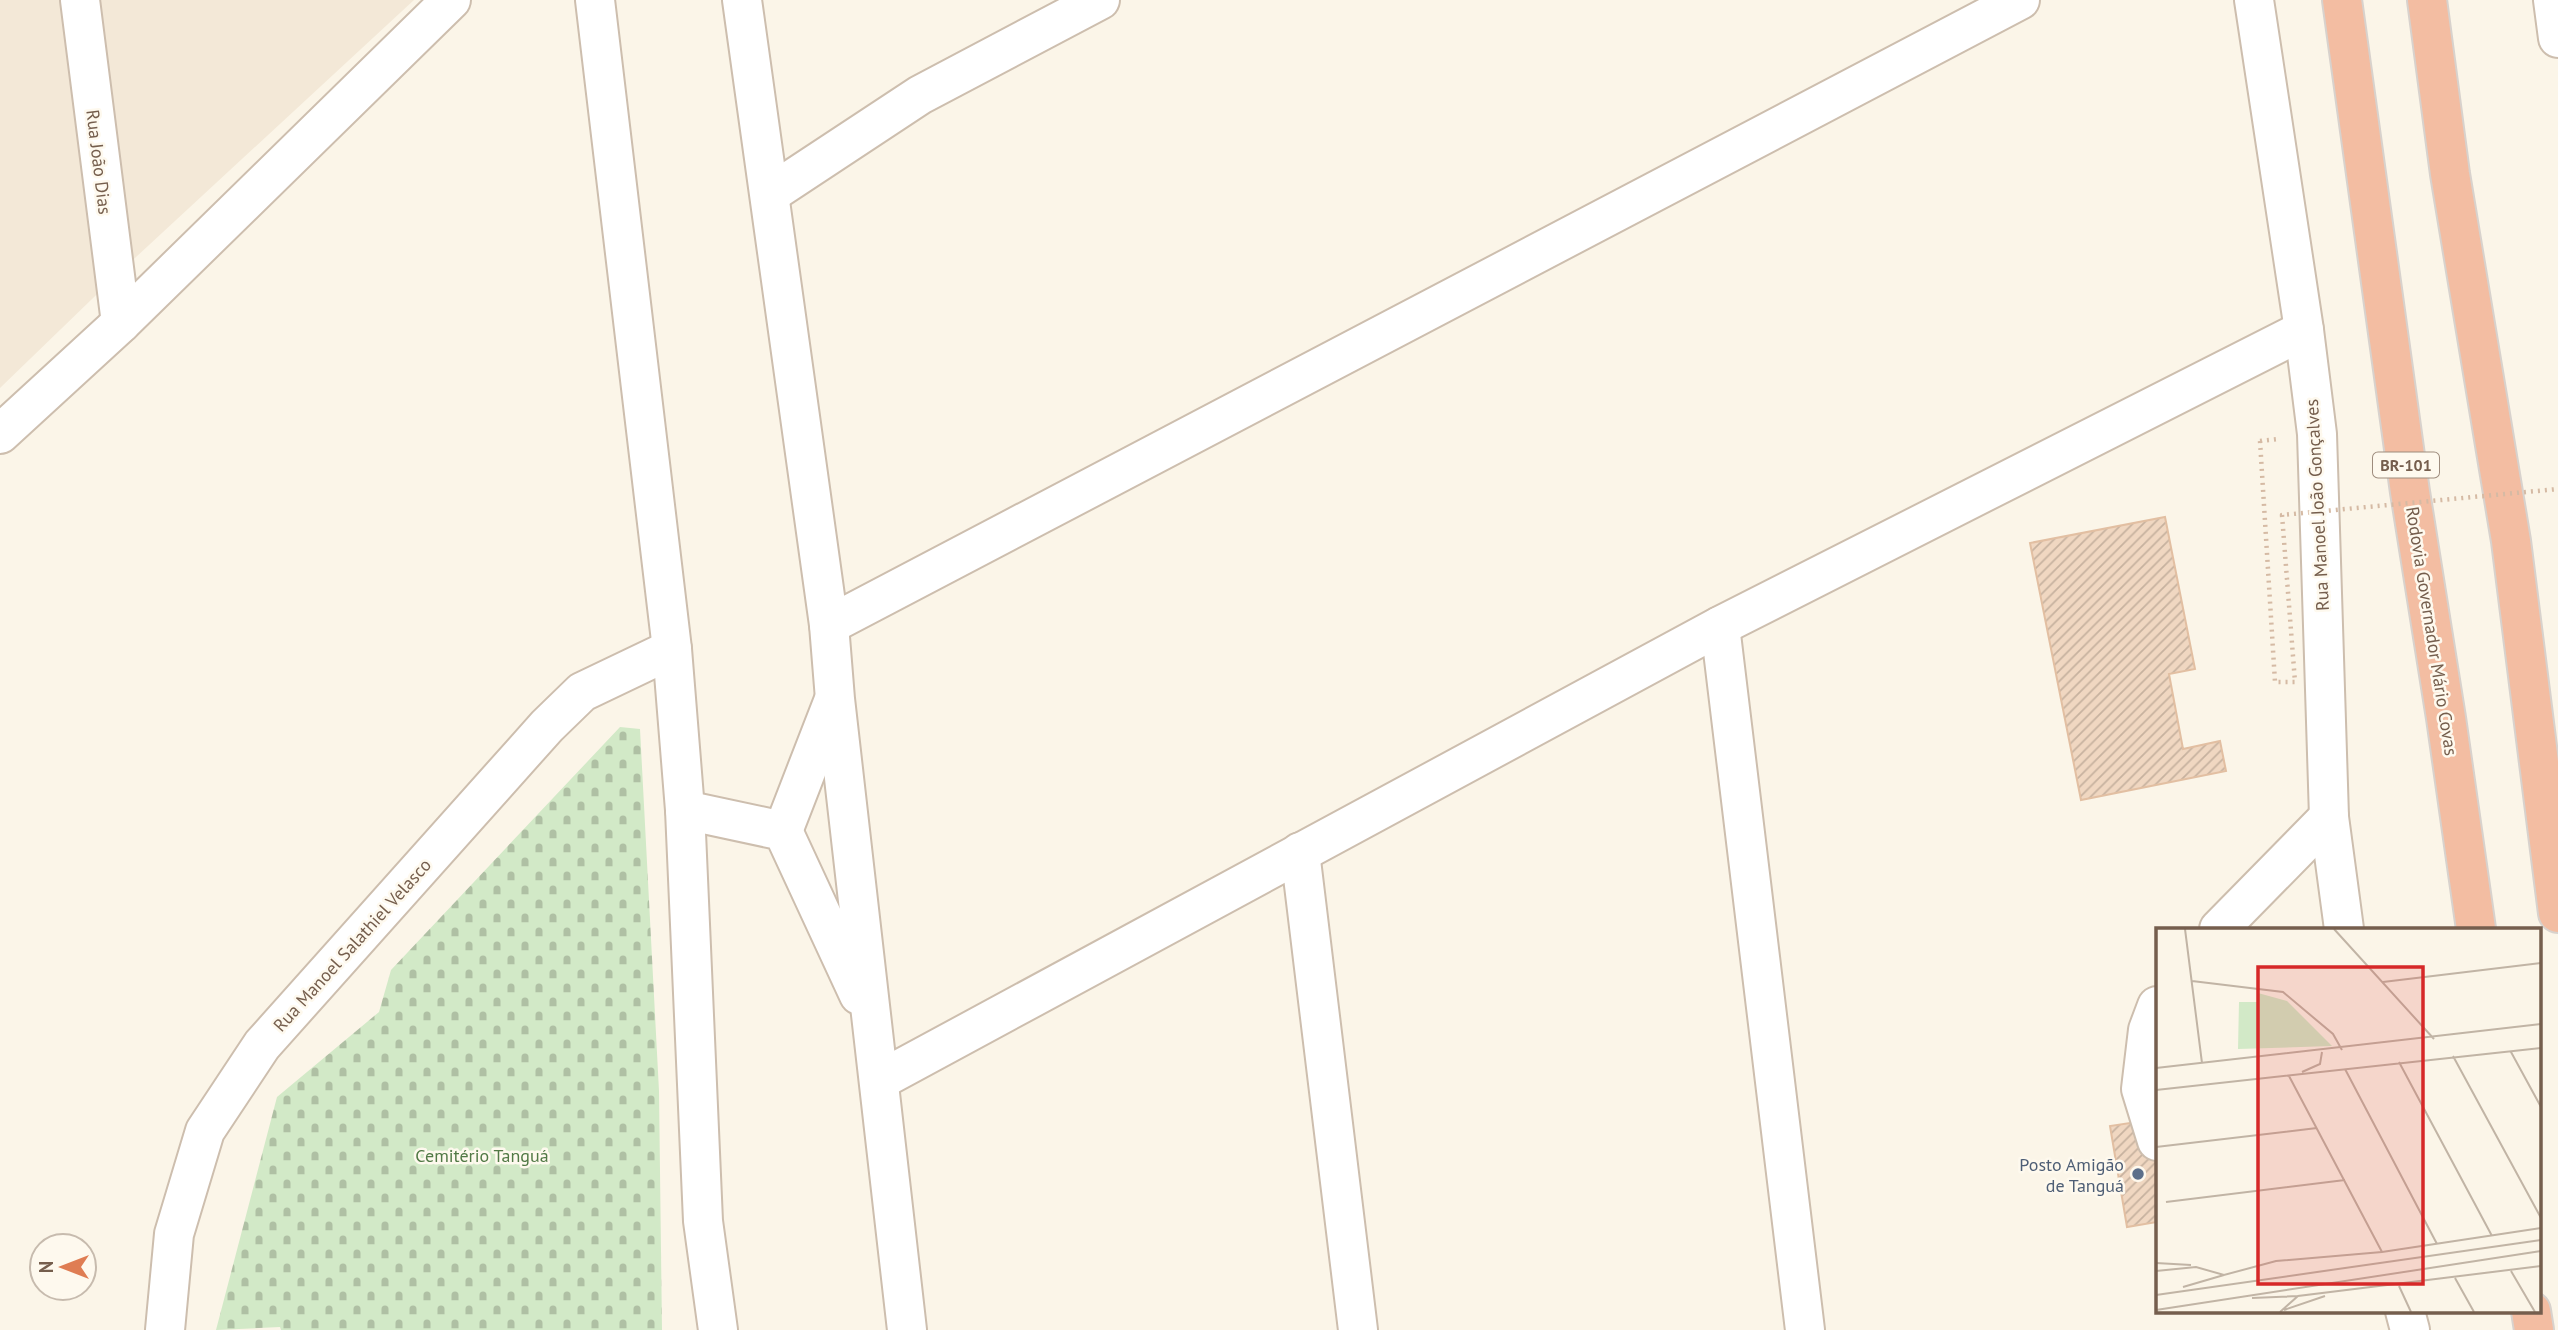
<svg xmlns="http://www.w3.org/2000/svg" width="2558" height="1330" font-family="'PT Sans',sans-serif">
<defs>
<pattern id="cemetery-stones" width="16" height="16" patternUnits="userSpaceOnUse" patternTransform="scale(1.75)"><rect width="16" height="16" fill="#d2e9c7"/><path d="M2 7V4a2 2 0 0 1 4 0v3zM10 15v-3a2 2 0 0 1 4 0v3z" fill="#afc0a4"/></pattern>
<pattern id="building-hatch" width="6" height="6" patternUnits="userSpaceOnUse" patternTransform="scale(1.75)"><rect width="6" height="6" fill="#f0d7c1"/><path d="M-1 1l2-2M0 6l6-6M5 7l2-2" fill="none" stroke="#c7b29f"/></pattern>
</defs>
<rect width="100%" height="100%" fill="#fbf5e8"/>
<polygon fill="#f3e8d7" points="0,0 414,0 122,270 0,388"/>
<polygon fill="url(#cemetery-stones)" points="620,727 640,729 659,1091 662,1330 281,1330 280,1327 216,1330 277,1097 379,1012 391,970"/>
<g fill="url(#building-hatch)" stroke="#e2bfa2" stroke-width="2">
<polygon points="2165,517 2195,669 2169,674 2183,749 2220,741 2226,771 2081,800 2030,543"/>
<polygon points="2157,1119 2157,1222 2127,1227 2110,1126"/>
</g>
<g fill="none" stroke-linecap="round" stroke-linejoin="round">
<g stroke="#cdbeae" stroke-width="42">
<g id="minor">
<polyline points="80,0 121,323"/>
<polyline points="595,0 672,649 685,810 703,1221 718,1330"/>
<polyline points="742,0 829,625 835,699 907,1330"/>
<polyline points="2254,0 2304,330 2317,434 2329,817 2344,929"/>
<polyline points="2553,0 2558,38"/>
<polyline points="770,194 920,95 1100,0"/>
<polyline points="0,434 121,323 451,0"/>
<polyline points="829,625 2020,0"/>
<polyline points="1720,626 1805,1330"/>
<polyline points="685,810 783,831 859,995"/>
<polyline points="783,831 833,702"/>
<polyline points="1300,852 1358,1330"/>
<polyline points="2219,929 2329,817"/>
<polyline points="2157,1006 2148,1030 2141,1089 2157,1141"/>
<polyline points="880,1080 1720,626 2304,330"/>
<polyline points="2405,1311 2410,1330"/>
<polyline points="165,1330 174,1234 205,1131 262,1045 547,726 582,692 672,649"/>
</g>
</g>
<g stroke="#d8d2cd" stroke-width="42">
<g id="highway">
<polyline points="2342,0 2410,492 2446,718 2476,929"/>
<polyline points="2427,0 2450,174 2511,541 2558,913"/>
<polyline points="2531,1311 2534,1330"/>
</g>
</g>
<polyline stroke="#d5baa4" stroke-width="4.5" stroke-dasharray="2 5" stroke-linecap="butt" points="2260,441 2278,439"/>
<use href="#minor" stroke="#fff" stroke-width="38"/>
<use href="#highway" stroke="#f3bda2" stroke-width="38"/>
<polyline stroke="#d5baa4" stroke-width="4.5" stroke-dasharray="2 5" stroke-linecap="butt" points="2260,441 2275,682 2295,682 2282,515 2558,489"/>
</g>
<circle fill="#5c6f8a" stroke="#fef9ee" stroke-width="2.5" cx="2138" cy="1174" r="7"/>
<g text-anchor="middle" dominant-baseline="central" stroke-width="5" stroke-linejoin="round" paint-order="stroke">
<rect fill="#fef9ee" stroke="#9e8c7d" stroke-width="2" x="2373" y="452.5" width="66" height="25" rx="5"/>
<g font-size="16" font-weight="bold" fill="#755e4d">
<text x="2406" y="465">BR-101</text>
</g>
<g font-size="18" fill="#755e4d" stroke="#fef9ee">
<text transform="translate(99 162) rotate(83)">Rua João Dias</text>
<text transform="translate(2317 505) rotate(-93)">Rua Manoel João Gonçalves</text>
<text transform="translate(2432 631) rotate(81)">Rodovia Governador Mário Covas</text>
<text transform="translate(352 945) rotate(-48)">Rua Manoel Salathiel Velasco</text>
</g>
<g font-size="18" fill="#517945" stroke="#fef9ee">
<text x="482" y="1155">Cemitério Tanguá</text>
</g>
<g font-size="18" fill="#4e5e75" stroke="#fef9ee" text-anchor="end">
<text x="2124" y="1164">Posto Amigão<tspan x="2124" dy="21">de Tanguá</tspan></text>
</g>
</g>
<g transform="translate(2156 928)">
<rect width="385" height="385" fill="#fbf5e8"/>
<path d="M102,65L131,73L176,118L82,121L83,74H102Z" fill="#d2e9c7"/>
<path fill="none" stroke="#c1b4a5" stroke-width="2" d="M29,1L46,135M178,1L278,111M36,53L127,64L177,106L186,122M227,54L385,35M355,124L385,179M297,128L385,290M243,134L336,308M0,140L385,96M189,141L281,316M146,144L164,136L166,124M133,148L226,324M0,162L385,120M0,219L161,200M10,274L189,252M0,335L35,337M0,343L40,339L68,347L120,333L226,324L385,300M355,343L379,384M299,350L318,384M243,358L255,384M27,359L68,347M0,367L385,312M96,370L142,368M0,382L385,323M128,382L169,368M124,384L142,368L385,338"/>
<path fill="#d62828" fill-opacity="0.15" stroke="#d62828" stroke-width="3.5" d="M102,39H267V356H102Z"/>
<rect width="385" height="385" fill="none" stroke="#755e4d" stroke-width="3.5"/>
</g>
<g transform="translate(63 1267) rotate(270)"><circle r="33" fill="#fef9ee" stroke="#c7bbae" stroke-width="2"/>
<path d="M0-5L12 26L0 18L-12 26Z" fill="#df7d53"/>
<text y="-10" font-size="19" font-weight="bold" text-anchor="middle" fill="#755e4d">N</text>
</g>
</svg>
